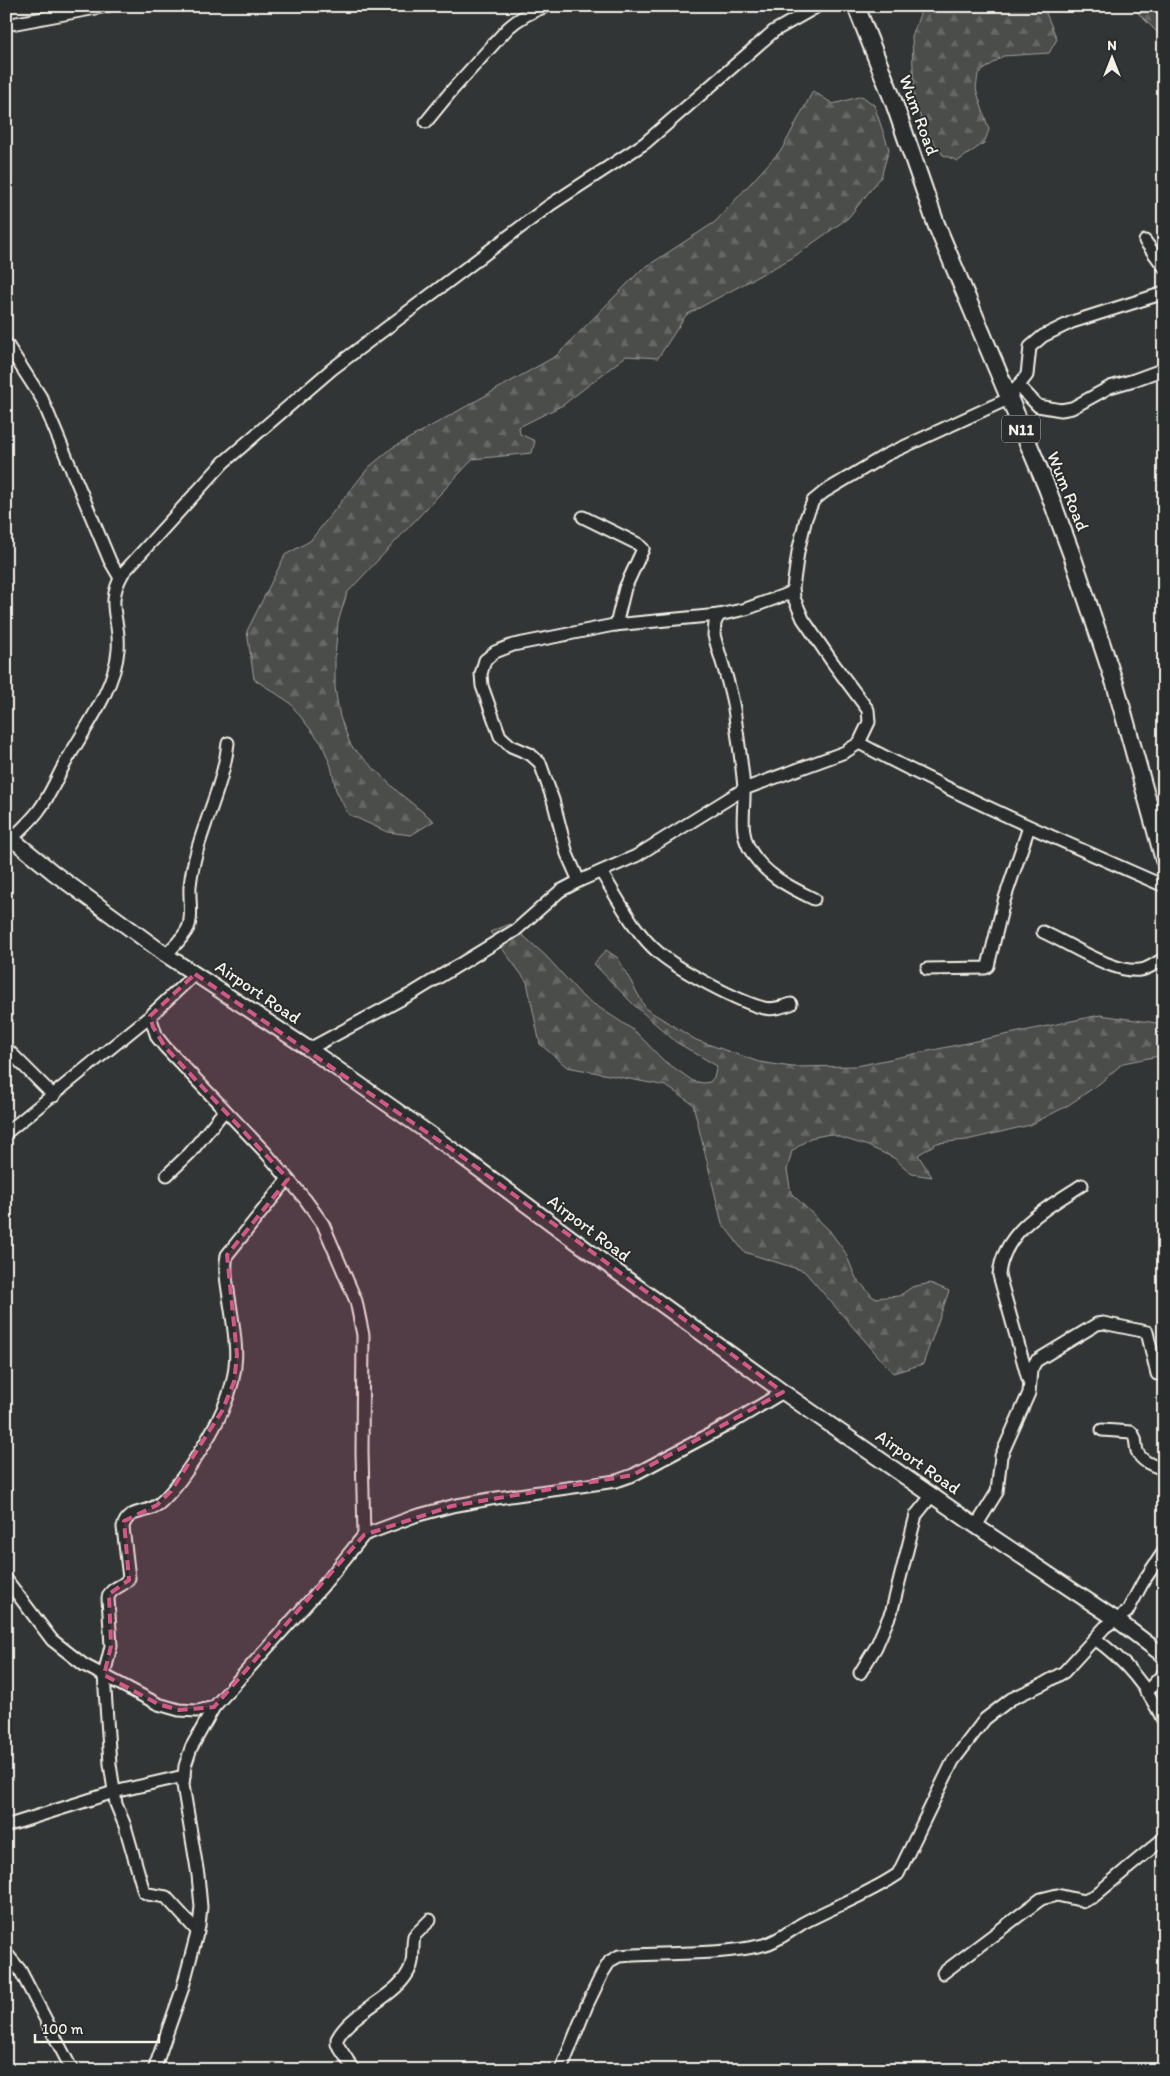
<svg xmlns="http://www.w3.org/2000/svg" width="1170" height="2076" font-family="Itim,sans-serif">
<defs>
<pattern id="forest-firs" width="22" height="20" patternUnits="userSpaceOnUse" patternTransform="scale(1.25)"><rect width="22" height="20" fill="#4b4d4c"/><path d="M5 1l3.5 6h-7zM16 11l3.5 6h-7z" fill="#666766"/></pattern>
</defs>
<rect width="100%" height="100%" fill="#323535"/>
<filter id="ink" filterUnits="userSpaceOnUse"><feTurbulence type="fractalNoise" baseFrequency=".02" numOctaves="2"/><feDisplacementMap in="SourceGraphic" scale="10" xChannelSelector="R" yChannelSelector="G"/><feConvolveMatrix kernelMatrix="1 2 1 2 8 2 1 2 1" color-interpolation-filters="sRGB"/></filter>
<g filter="url(#ink)">
<g fill="url(#forest-firs)" stroke="#a09f9a">
<polygon points="923,6 1060,6 1045,11 1057,39 1049,53 1003,56 978,74 976,89 989,130 984,143 958,161 943,155 925,129 914,100 912,36"/>
<polygon points="1131,6 1164,6 1163,38"/>
<polygon points="813,91 833,104 862,96 874,105 889,149 881,177 848,218 792,258 686,315 658,358 626,356 563,405 519,427 520,434 535,441 532,453 473,459 347,593 338,622 335,657 335,688 340,717 351,746 398,792 434,821 411,835 387,832 348,814 336,790 331,766 322,744 289,702 254,679 247,631 285,555 310,541 369,467 392,448 556,356 641,270 715,222 782,149"/>
<polygon points="510,924 546,956 583,997 635,1031 663,1060 693,1081 703,1083 710,1082 714,1077 717,1066 676,1042 634,1005 594,964 606,950 618,958 646,1009 696,1040 759,1062 792,1067 857,1066 1100,1015 1164,1024 1164,1055 1123,1063 1099,1084 1067,1106 1030,1125 967,1140 937,1143 918,1155 932,1177 912,1174 894,1158 868,1146 830,1134 810,1138 792,1151 787,1170 791,1193 829,1230 845,1252 856,1278 874,1298 899,1296 912,1287 930,1283 949,1291 923,1364 893,1373 804,1271 744,1252 722,1223 693,1104 666,1086 567,1067 540,1044 527,982 490,932"/>
</g>
<g fill="none" stroke-linecap="round" stroke-linejoin="round">
<g stroke="#f4f1e8" stroke-width="15">
<g id="minor">
<polyline points="781,6 815,7"/>
<polyline points="6,25 107,6"/>
<path d="M426,122L453,89L508,28C520,17 532,11 547,6"/>
<polyline points="1145,241 1164,267"/>
<polyline points="6,343 42,399 110,561 120,578"/>
<polyline points="1019,386 1038,406 1061,410 1072,408 1110,387 1134,380 1164,369"/>
<polyline points="583,517 638,544 643,549 625,588 616,625"/>
<path d="M719,615L715,623L714,635C721,662 732,688 735,716C738,740 742,764 744,788C745,809 739,829 749,848C763,874 789,887 814,899"/>
<path d="M859,743C958,796 1061,841 1164,886"/>
<path d="M13,838C21,829 32,820 39,810C49,797 55,782 63,767C82,732 115,690 118,650C121,618 104,606 123,573L224,462L332,369L550,205L645,143L774,31L818,6"/>
<path d="M601,872C619,900 634,932 659,953C679,970 739,1002 764,1008C773,1010 782,1007 791,1004"/>
<polyline points="579,881 567,854 553,800 540,763 530,754 511,746 500,736 482,686 481,674 485,660 495,652 513,645 614,625 719,615 746,609 793,592"/>
<path d="M1043,932C1068,943 1114,974 1140,970C1149,969 1156,963 1164,958"/>
<path d="M166,955C173,947 184,937 188,928C193,917 189,899 190,886C195,836 223,792 228,743"/>
<polyline points="927,969 985,968 988,966 1004,901 1029,827"/>
<polyline points="150,1016 157,1037 165,1047 266,1153 305,1199 323,1224 356,1301 363,1335 362,1452 364,1535"/>
<polyline points="6,1048 54,1096"/>
<polyline points="309,1049 413,993 516,930 560,891 579,881 636,856 744,789 845,752 859,743 869,722 868,710 833,663 803,619 794,598 793,588 798,552 806,518 813,501 824,492 886,455 1008,399 1027,375 1030,347 1043,336 1072,322 1164,293"/>
<polyline points="6,1133 150,1016 195,974"/>
<polyline points="167,1175 190,1153 225,1110"/>
<path d="M1028,1379L999,1275C1003,1230 1048,1207 1082,1185"/>
<path d="M1102,1430L1131,1432C1137,1437 1135,1444 1137,1451C1141,1462 1154,1466 1164,1469"/>
<polyline points="976,1526 997,1492 1001,1456 1029,1393 1031,1370 1036,1361 1097,1324 1103,1323 1147,1332 1157,1374"/>
<polyline points="6,1579 52,1640 84,1665 158,1704 179,1710 197,1711 214,1707"/>
<path d="M1095,1639C1125,1660 1148,1688 1164,1722"/>
<polyline points="860,1673 876,1647 892,1610 916,1515 932,1495"/>
<polyline points="1146,1692 1164,1673"/>
<polyline points="6,1826 114,1792 184,1776"/>
<path d="M198,1932L166,1897L148,1894L144,1892L125,1826L116,1804L110,1764L104,1675L111,1646L108,1598C110,1587 124,1587 129,1578L123,1527C128,1508 145,1515 159,1504C180,1486 212,1435 223,1409C242,1367 236,1341 229,1297C227,1283 224,1270 227,1255L288,1179"/>
<polyline points="6,1953 20,1970 72,2070"/>
<polyline points="943,1973 1041,1899 1057,1895 1084,1901 1093,1897 1164,1838"/>
<polyline points="154,2070 182,1990 199,1926 201,1907 198,1875 183,1785 185,1766 191,1748 214,1707 322,1587 364,1535 415,1516 452,1506 490,1499 616,1481 633,1475 733,1422 783,1392"/>
<path d="M354,2070L337,2044V2039C353,2009 400,1997 411,1966C414,1957 412,1946 414,1936L430,1920"/>
<path d="M561,2070L587,2005L603,1972L610,1961L619,1956C667,1952 716,1956 763,1945C777,1942 791,1930 803,1923C835,1906 869,1894 898,1874L953,1761L985,1719L1011,1699L1043,1684L1064,1672L1105,1627L1127,1612L1143,1582L1164,1551"/>
</g>
</g>
<g stroke="#f4f1e8" stroke-width="18">
<polyline id="major" points="6,834 54,873 166,955 309,1049 457,1153 617,1272 783,1392 976,1526 1117,1620 1164,1656"/>
</g>
<g stroke="#f4f1e8" stroke-width="20">
<polyline id="highway" points="856,6 893,100 936,224 1047,488 1073,558 1116,687 1164,860"/>
</g>
<use href="#minor" stroke="#2a2d2e" stroke-width="11"/>
<use href="#major" stroke="#2a2d2e" stroke-width="14"/>
<use href="#highway" stroke="#2a2d2e" stroke-width="16"/>
</g>
</g>
<path fill="#d15985" fill-opacity="0.2" stroke="#d15985" stroke-width="4" stroke-dasharray="10 6" stroke-linejoin="round" d="M195,974L457,1153L783,1392L633,1475L452,1506L364,1535L214,1707L179,1710L158,1704L104,1675L111,1646L109,1594L129,1580L124,1521L157,1505L171,1491L222,1411L234,1382L237,1355L227,1255L288,1179L165,1047L153,1027L150,1016Z"/>
<g text-anchor="middle" dominant-baseline="central" stroke-width="4" stroke-linejoin="round" paint-order="stroke">
<rect fill="#2a2d2e" stroke="#b7b6b0" stroke-width="1" x="1002" y="415.5" width="38" height="27" rx="4"/>
<g font-size="16" font-weight="bold" fill="#f4f1e8">
<text x="1021" y="429">N11</text>
</g>
<g font-size="18" fill="#f4f1e8" stroke="#2a2d2e">
<text transform="translate(919 115) rotate(70)">Wum Road</text>
<text transform="translate(1068 491) rotate(68)">Wum Road</text>
<text transform="translate(258 992) rotate(34)">Airport Road</text>
<text transform="translate(589 1228) rotate(37)">Airport Road</text>
<text transform="translate(918 1462) rotate(35)">Airport Road</text>
</g>
</g>
<rect width="1170" height="2076" fill="none" stroke="#2a2d2e" stroke-width="25"/>
<rect x="12" y="12" width="1145" height="2051" fill="none" stroke="#f4f1e8" stroke-width="2" filter="url(#ink)"/>
<g transform="translate(1112 58)" stroke="#2a2d2e" stroke-width="4" paint-order="stroke">
<path d="M0-4L9 19L0 12L-9 19Z" fill="#f4f1e8"/>
<text y="-8" font-size="14" font-weight="bold" text-anchor="middle" fill="#f4f1e8">N</text>
</g>
<path d="M35 2034v8h124v-8" fill="none" stroke="#f4f1e8" stroke-width="2.5"/>
<text x="42" y="2034" font-size="15" fill="#f4f1e8" stroke="#2a2d2e" stroke-width="4" paint-order="stroke">100 m</text>
</svg>
